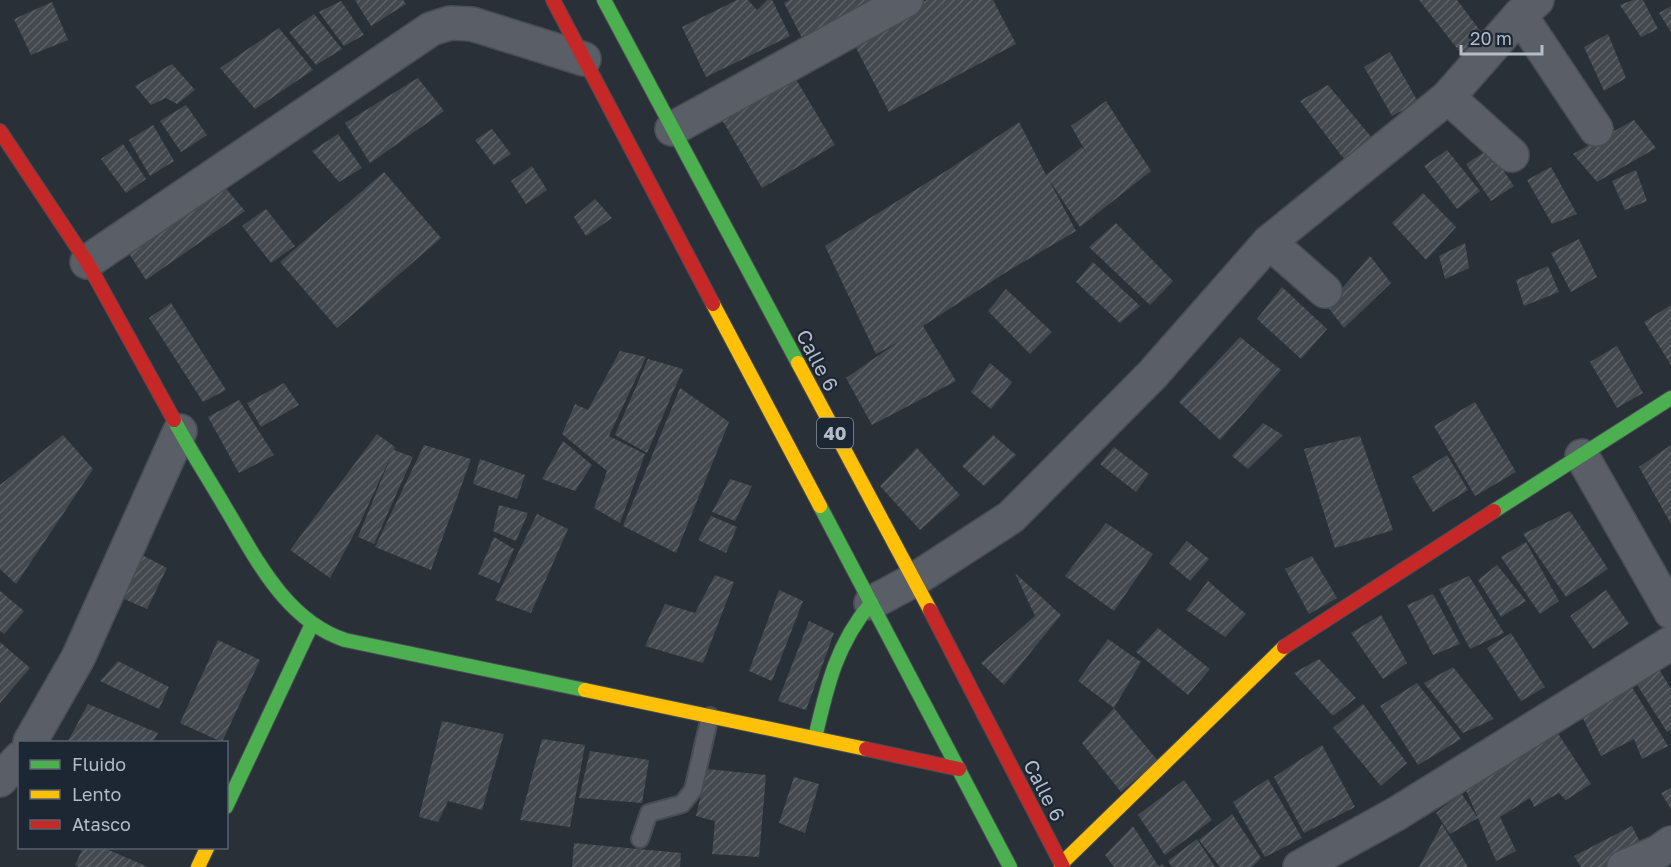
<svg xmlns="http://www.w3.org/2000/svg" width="1671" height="867" font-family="'Golos Text',sans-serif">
<defs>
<pattern id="building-hatch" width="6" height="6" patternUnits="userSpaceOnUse" patternTransform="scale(1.5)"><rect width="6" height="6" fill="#444950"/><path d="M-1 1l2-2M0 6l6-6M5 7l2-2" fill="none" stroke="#5d6168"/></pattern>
</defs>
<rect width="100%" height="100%" fill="#2a3038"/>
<g fill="url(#building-hatch)">
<polygon points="355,0 403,0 406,4 371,26"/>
<polygon points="737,0 748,0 757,10 767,0 772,0 790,36 706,77 682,27"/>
<polygon points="789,0 877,0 802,38 784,3"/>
<polygon points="927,0 993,0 1016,44 889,112 852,40"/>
<polygon points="1419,0 1457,0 1485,37 1467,61"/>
<polygon points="1633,0 1643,0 1658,29 1641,37 1620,5"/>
<polygon points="341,1 364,35 344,46 319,12"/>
<polygon points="52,2 68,40 31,55 14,19"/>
<polygon points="1671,6 1671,32 1659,13"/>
<polygon points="314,14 342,49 316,65 289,32"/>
<polygon points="279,28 313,70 255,109 220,68"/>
<polygon points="1608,34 1626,78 1604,91 1584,47"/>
<polygon points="1390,52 1418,102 1392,116 1364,67"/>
<polygon points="172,64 195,90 177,104 166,98 151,105 135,86"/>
<polygon points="791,71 835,145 762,188 718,113"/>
<polygon points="418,78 444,111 370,163 345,123"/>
<polygon points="1328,85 1377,144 1350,167 1300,101"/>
<polygon points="1106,101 1151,171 1080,227 1048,178 1076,231 1008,271 923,326 956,381 872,425 846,378 898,342 876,354 825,246 954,166 1019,122 1046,175 1082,147 1087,154 1071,126"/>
<polygon points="186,105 207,135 181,152 160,121"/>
<polygon points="1634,120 1656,148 1597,182 1573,154"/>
<polygon points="153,125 174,161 150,176 129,140"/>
<polygon points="492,129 511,154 494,165 475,140"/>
<polygon points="338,134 362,168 339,182 312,151"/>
<polygon points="123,144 146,179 126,193 101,159"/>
<polygon points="1489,149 1514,186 1491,201 1466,164"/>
<polygon points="1447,150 1480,191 1457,209 1424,166"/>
<polygon points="532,166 547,190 526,204 511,181"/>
<polygon points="1551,167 1577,214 1552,224 1527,180"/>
<polygon points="1636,170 1647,201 1625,210 1612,181"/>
<polygon points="384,172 441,238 337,328 280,262"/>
<polygon points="223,185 245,211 146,280 128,252"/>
<polygon points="1423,193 1456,227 1426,260 1392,223"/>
<polygon points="595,199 612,218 586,236 574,217"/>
<polygon points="266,209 295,246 271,263 242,226"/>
<polygon points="1116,223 1173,281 1150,305 1089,247"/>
<polygon points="1579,239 1597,277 1571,292 1551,253"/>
<polygon points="1465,243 1469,268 1445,279 1439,256"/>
<polygon points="1370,256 1391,283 1344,328 1327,306"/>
<polygon points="1093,262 1140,306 1120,323 1076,282"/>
<polygon points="1548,266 1559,292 1524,306 1516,280"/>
<polygon points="1282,287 1327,329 1301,359 1257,319"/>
<polygon points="1006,289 1052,332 1030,354 988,311"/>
<polygon points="171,303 226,390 203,402 149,318"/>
<polygon points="1671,305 1671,365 1644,322"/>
<polygon points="1240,337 1281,370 1220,440 1179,402"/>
<polygon points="1617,346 1643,393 1617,408 1590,362"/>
<polygon points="620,351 646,357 609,436 645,454 620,523 594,508 607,471 562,434 575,404 588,410"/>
<polygon points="648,359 683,369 647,453 615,435"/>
<polygon points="990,363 1012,382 991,409 971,392"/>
<polygon points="284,383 299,405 261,427 247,403"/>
<polygon points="680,388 729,422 676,553 623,526"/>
<polygon points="239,400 274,455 239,473 208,417"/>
<polygon points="1475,402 1516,472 1475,496 1434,426"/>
<polygon points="1263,423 1283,435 1248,469 1232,456"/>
<polygon points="377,434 395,447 394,450 413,457 374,544 358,537 392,454 359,525 330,578 290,550"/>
<polygon points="63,435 93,469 16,584 0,569 0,485"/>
<polygon points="993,435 1016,455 984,486 962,466"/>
<polygon points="1360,436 1393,530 1335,548 1304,449"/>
<polygon points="563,441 592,465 575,491 542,479"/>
<polygon points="424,445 471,459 431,570 375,547"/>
<polygon points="1671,445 1671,524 1639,467"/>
<polygon points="1114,447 1149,474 1136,492 1100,464"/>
<polygon points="917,448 960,495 920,530 880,486"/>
<polygon points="1447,455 1468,490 1433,512 1412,477"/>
<polygon points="480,459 525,475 517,499 473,484"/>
<polygon points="730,479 752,486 735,521 712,512"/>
<polygon points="499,505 528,513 516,541 493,531"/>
<polygon points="1570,511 1608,569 1566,597 1523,534"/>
<polygon points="537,514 568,529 531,613 495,600"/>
<polygon points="711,516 737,527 726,553 698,540"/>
<polygon points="1106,523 1153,554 1114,611 1065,576"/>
<polygon points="494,537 514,549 499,583 478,574"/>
<polygon points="1187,541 1209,559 1190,581 1169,563"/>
<polygon points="1526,542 1559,601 1540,614 1501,557"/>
<polygon points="142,555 167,568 147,609 122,598"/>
<polygon points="1312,556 1337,598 1309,614 1285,569"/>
<polygon points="1497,565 1526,601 1501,617 1478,580"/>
<polygon points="1015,573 1061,615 1004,685 981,663 1035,616"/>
<polygon points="715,575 734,582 703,663 645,646 665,604 695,613"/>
<polygon points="1469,576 1504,633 1470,649 1439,589"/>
<polygon points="1208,581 1246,614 1225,637 1186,610"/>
<polygon points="779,590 803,601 772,681 749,671"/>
<polygon points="1606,590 1629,624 1593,649 1570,616"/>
<polygon points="0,591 24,611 4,634 0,631"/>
<polygon points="1433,594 1460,644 1433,655 1407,605"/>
<polygon points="1381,615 1407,663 1383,679 1351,633"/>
<polygon points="809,621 834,633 806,710 778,701"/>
<polygon points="1158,628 1210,669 1188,695 1136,652"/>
<polygon points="1511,633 1545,687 1521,701 1487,648"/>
<polygon points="1108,639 1141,662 1114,708 1078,681"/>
<polygon points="218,640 260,660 222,742 180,723"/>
<polygon points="0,642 30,668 0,703"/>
<polygon points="1319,659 1356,698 1333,716 1294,673"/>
<polygon points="118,661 169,687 159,709 100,681"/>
<polygon points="1453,667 1494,719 1463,733 1424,683"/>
<polygon points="1659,669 1671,689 1671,730 1667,732 1634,680"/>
<polygon points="1417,683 1461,739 1418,765 1380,706"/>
<polygon points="1630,684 1668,746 1642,759 1634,739 1601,756 1579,710"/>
<polygon points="88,704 158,733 153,742 71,742 68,741"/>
<polygon points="1363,704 1407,763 1381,786 1333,728"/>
<polygon points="1114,708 1158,761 1121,792 1082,743"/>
<polygon points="442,721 504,734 482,810 448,801 438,822 419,817"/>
<polygon points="1555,729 1591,784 1566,800 1559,793 1534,807 1530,798 1500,817 1516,851 1496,861 1478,818 1450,834 1436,813 1461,793 1478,818 1465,788"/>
<polygon points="542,739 585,745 570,827 520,820"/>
<polygon points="1322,745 1355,807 1304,833 1274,777"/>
<polygon points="590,751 649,760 642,803 579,798"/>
<polygon points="707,769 766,775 759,857 712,854 715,821 696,816"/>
<polygon points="794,777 819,784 805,833 779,823"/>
<polygon points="1268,779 1302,838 1265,857 1233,802"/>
<polygon points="1184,780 1212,820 1165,855 1138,815"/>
<polygon points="1671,788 1671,809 1661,793"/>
<polygon points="1232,814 1261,858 1252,867 1220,867 1199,840"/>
<polygon points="1442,824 1468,867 1419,867"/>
<polygon points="1133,826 1159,867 1162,864 1165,867 1114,867 1105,855"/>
<polygon points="1632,826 1642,846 1605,867 1581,867 1574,856"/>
<polygon points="1197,839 1215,867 1172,867 1168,861"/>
<polygon points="574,843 681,853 680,867 572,867"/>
<polygon points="83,848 104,848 148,867 79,867 75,865"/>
</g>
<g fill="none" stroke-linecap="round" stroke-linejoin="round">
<g stroke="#484c53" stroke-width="20">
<polyline id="lane" points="640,839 649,813 682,804 693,790 710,716"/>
</g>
<g stroke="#484c53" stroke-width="36">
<g id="street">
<polyline points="1520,15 1596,129"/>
<polyline points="1448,97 1512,155"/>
<polyline points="672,129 906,0"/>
<polyline points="1269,242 1325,291"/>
<polyline points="87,262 431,29 450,23 472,24 584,59"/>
<polyline points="1582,456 1671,612"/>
<polyline points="871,603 914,580 1011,517 1152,375 1269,242 1448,97 1520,15 1537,0"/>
<polyline points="30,742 78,658 180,431"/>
<polyline points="0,780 20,758"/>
<polyline points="1300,867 1396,814 1671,643"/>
<polyline points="1624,867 1658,852 1671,843"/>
</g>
</g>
<g stroke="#484c53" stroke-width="16">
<g id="fast">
<polyline points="604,0 798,363"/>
<path d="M174,420C190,450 208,478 225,507C256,558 285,620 345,640L585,690"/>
<polyline points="820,506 1010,867"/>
<polyline points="1494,511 1671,398"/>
<path d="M815,738C827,686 836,645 871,603"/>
<polyline points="226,807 312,624"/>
</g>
</g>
<g stroke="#484c53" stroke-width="16">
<g id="slow">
<polyline points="713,304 820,506"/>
<polyline points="798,363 930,610"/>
<polyline points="585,690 866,749"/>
<polyline points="1061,864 1284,647"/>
<polyline points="198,867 207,848"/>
</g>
</g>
<g stroke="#484c53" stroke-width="16">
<g id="jam">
<polyline points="553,0 713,304"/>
<polyline points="0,131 87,262 174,420"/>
<polyline points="930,610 1063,867"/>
<polyline points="1284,647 1494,511"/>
<polyline points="866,749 959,769"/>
</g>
</g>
<use href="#lane" stroke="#5a5e66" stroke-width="16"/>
<use href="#street" stroke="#5a5e66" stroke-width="33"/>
<use href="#fast" stroke="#4caf50" stroke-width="14"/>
<use href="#slow" stroke="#ffc107" stroke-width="14"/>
<use href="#jam" stroke="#c62828" stroke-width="14"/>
</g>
<g text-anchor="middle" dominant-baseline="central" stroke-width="4.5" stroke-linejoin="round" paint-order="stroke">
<rect fill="#1d2633" stroke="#878f9c" stroke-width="1.5" x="817" y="418" width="36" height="30" rx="4.5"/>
<g font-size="18" font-weight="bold" fill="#b4bcc9">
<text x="835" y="433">40</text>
</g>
<g font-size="20" fill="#b4bcc9" stroke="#1d2633">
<text transform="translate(818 360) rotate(62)">Calle 6</text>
<text transform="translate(1045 790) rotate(63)">Calle 6</text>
</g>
</g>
<rect x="18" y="741" width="210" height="108" fill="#1d2633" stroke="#59626f" stroke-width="1.5"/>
<rect x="30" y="760" width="30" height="9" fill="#4caf50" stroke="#59626f" stroke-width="1.5"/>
<text x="72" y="771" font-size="18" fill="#b4bcc9">Fluido</text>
<rect x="30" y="790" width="30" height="9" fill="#ffc107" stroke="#59626f" stroke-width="1.5"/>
<text x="72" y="801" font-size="18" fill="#b4bcc9">Lento</text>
<rect x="30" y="820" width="30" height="9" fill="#c62828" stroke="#59626f" stroke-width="1.5"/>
<text x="72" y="831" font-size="18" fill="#b4bcc9">Atasco</text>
<path d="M1461 45v9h81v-9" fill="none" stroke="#b4bcc9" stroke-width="3"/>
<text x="1470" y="45" font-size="18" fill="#b4bcc9" stroke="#1d2633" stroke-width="4.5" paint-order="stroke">20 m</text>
</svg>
